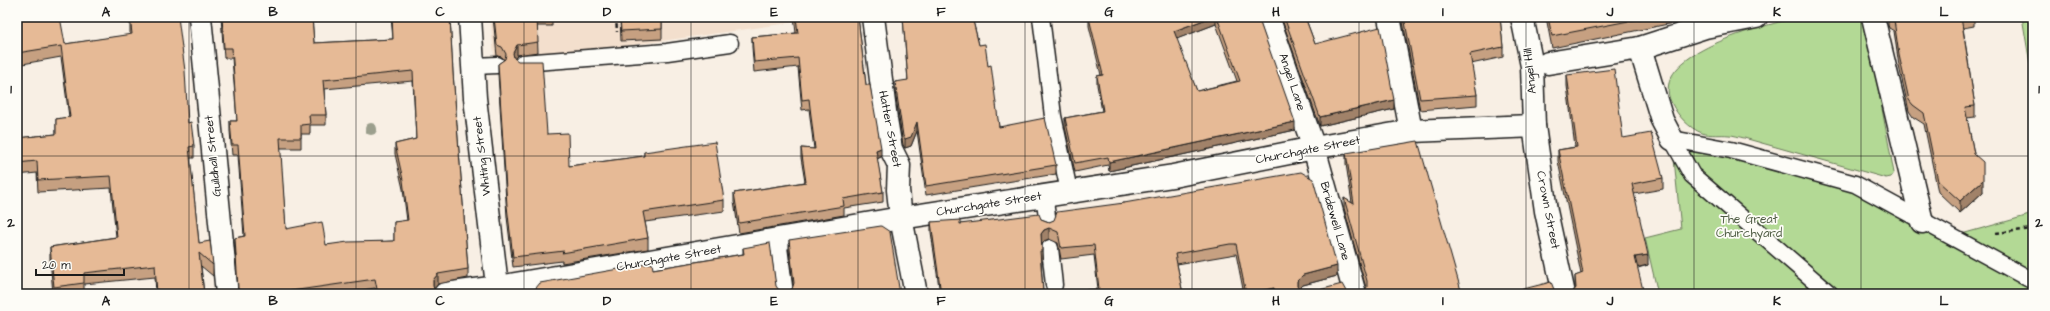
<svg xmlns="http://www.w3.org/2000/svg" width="2050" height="311" font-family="'Architects Daughter',sans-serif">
<rect width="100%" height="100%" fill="#f8efe4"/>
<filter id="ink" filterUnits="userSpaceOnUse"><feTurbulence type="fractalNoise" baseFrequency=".025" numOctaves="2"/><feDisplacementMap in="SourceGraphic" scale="8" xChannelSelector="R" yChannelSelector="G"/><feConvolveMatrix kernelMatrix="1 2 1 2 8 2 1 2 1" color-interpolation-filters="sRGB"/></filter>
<g filter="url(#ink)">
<polygon fill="#f3dfcd" points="490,17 833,17 495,64"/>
<g fill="#b3d995" stroke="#687a58">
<path d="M1799,17L1865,18L1894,173L1891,177L1886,178L1744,138C1739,137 1734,135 1729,135C1720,134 1711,136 1702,133C1689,128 1678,116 1672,104C1645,53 1767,25 1799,17Z"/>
<polygon points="2022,17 2033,17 2033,63 2030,64"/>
<polygon points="1672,139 1855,184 1951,237 2033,214 2033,294 1658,294 1645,238 1681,229"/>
</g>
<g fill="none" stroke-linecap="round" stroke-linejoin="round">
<g stroke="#1c1c1c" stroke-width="19">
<g id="service">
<polyline points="1041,17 1053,116 1069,191"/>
<polyline points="522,63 667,52 730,43"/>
<polyline points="474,66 497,65"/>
<polyline points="1672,139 1731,150 1855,184 2033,281"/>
<polyline points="1672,139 1692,175 1830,294"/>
<polyline points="1044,195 1048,223"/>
<polyline points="778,239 785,294"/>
<polyline points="1050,248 1054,285"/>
</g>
</g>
<g stroke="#1c1c1c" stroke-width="25">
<g id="pedestrian">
<polyline points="1389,17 1411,131"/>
<polyline points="1873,17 1922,222"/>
<polyline points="1640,48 1705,27 1756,17"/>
<polyline points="1548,63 1640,48 1662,120 1672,139"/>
</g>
</g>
<g stroke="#1c1c1c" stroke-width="25">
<g id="minor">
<polyline points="200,17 227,294"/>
<polyline points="470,17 475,98 498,294"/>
<polyline points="873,17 886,119 891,149 899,165 898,190 901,218 916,294"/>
<polyline points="1268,17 1314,148 1355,294"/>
<polyline points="445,294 498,287 901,218 1173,176 1314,148 1411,131 1534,126"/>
</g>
</g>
<g stroke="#1c1c1c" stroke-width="25">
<polyline id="tertiary" points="1522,17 1532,66 1534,126 1546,211 1564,294"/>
</g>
<g stroke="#1c1c1c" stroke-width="2.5" stroke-dasharray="4 3" stroke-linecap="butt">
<polyline points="616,17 617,32"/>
<polyline points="1996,233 2033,229"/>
</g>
<use href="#service" stroke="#fdfcf7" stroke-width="16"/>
<use href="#pedestrian" stroke="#fdfcf7" stroke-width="22"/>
<use href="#minor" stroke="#fdfcf7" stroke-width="22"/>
<use href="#tertiary" stroke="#fdfcf7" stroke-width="22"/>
</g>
<circle fill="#9c9f8d" cx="371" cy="129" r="6"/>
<g fill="#c6a081" stroke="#1c1c1c" fill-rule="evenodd">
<polygon points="17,17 65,44 130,35 130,17 188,123 194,146 194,158 190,158 199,243 213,265 213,276 201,266 204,294 156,294 155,277 84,284 84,294 53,294 50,259 50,247 116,237 111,188 38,192 37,173 17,175 17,138 56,134 56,119 69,117 61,57 17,65"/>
<path d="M221,17H312L314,43L393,39L391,17H450L453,73L468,269V278L438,284L434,289L435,292L438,294H376L375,288L337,294H238L235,248V238L244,236L238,155H232L230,131V121H237L232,58H224ZM413,81L416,139L395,144V154L403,189L407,221L394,222V241L326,245L286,229L280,148H301V134H310V125H326V115L324,89Z"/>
<polygon points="493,17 552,17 552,26 537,26 538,52 517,55 515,59 547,134 569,166 644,156 644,152 724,200 724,211 645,222 648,238 648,249 562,263 562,261 513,267 507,217 498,74 498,64 504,60 502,57 497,56"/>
<polygon points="620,17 662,17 662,39 621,41"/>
<polygon points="794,17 858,17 866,85 881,157 877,159 883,192 883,202 844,208 844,215 739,233 734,202 734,193 805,182 801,158 801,148 814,149 809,109 802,110 798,67 754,72 752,47 752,37 796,33"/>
<polygon points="903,17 972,17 979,45 988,66 999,127 1056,165 1056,174 926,195 917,131 911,146 905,148 903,145 895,91 895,82 908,81"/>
<path d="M1091,17H1258L1295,130L1109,171L1108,165L1075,172L1065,127V118L1102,111L1097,85V76L1101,75L1089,26V18ZM1216,24L1237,81L1197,91L1176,39Z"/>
<polygon points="1281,17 1305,17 1315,44 1394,109 1320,126"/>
<polygon points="1402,17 1500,17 1503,47 1503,57 1471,64 1477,95 1477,105 1420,110"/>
<polygon points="1546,17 1695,17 1678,22 1552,48"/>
<polygon points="1888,17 1974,17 1974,26 1963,28 1975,106 1975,117 1967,118 1974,154 1983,192 1960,213 1938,192 1924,124 1913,117 1909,111 1899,66 1894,31 1889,28 1888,25"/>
<polygon points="1567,75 1623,138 1663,178 1663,189 1634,194 1648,265 1638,268 1573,292 1575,288 1575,276 1581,274 1558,161 1558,150 1575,147 1567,86"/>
<polygon points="1346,153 1462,294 1364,292 1366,288 1344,208 1344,198 1352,203 1346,164"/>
<polygon points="1124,203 1337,276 1303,285 1299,289 1300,291 1308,293 1347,293 1349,294 1244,294 1236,254 1230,255 1177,264 1183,294 1079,294 1079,291 1098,289 1094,255 1061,259 1058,243 1049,239 1044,241 1042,244 1042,261 1041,261 1043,294 940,294 931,232 931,222 960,224 1041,219 1049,222"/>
<polygon points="789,240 900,294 531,294 653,269 743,254 743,248 781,293 787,294 791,292 793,286 789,250"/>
</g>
<g fill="#a18269" stroke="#1c1c1c">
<polygon points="1212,17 1216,17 1216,24 1174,40 1174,31"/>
<polygon points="1678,17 1695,17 1678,22"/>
<polygon points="517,45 517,55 513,63 513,53"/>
<polygon points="1394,100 1394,109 1320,126 1320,117"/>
<polygon points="917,122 917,131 911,146 905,148 905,139"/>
<polygon points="1295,122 1295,130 1109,171 1109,162"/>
<polygon points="881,148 881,157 876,159 876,150"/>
<polygon points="1983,180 1983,192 1960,213 1960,201"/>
<polygon points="1049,228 1049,239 1044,241 1041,245 1041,234 1044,230"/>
<polygon points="1648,255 1648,265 1635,268 1635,257"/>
<polygon points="1337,266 1337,276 1303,285 1297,291 1297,281 1303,275"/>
<polygon points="438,274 438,284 433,290 433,280"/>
<polygon points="1274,288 1274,294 1248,294"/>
</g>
<g fill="#e6ba96" stroke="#1c1c1c" fill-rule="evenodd">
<polygon points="17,17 60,17 65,44 132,34 130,17 178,17 185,71 188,123 191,122 194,146 189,147 199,243 210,241 213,265 199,253 204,294 157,294 155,265 84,273 84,283 54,287 50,247 117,237 111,176 38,180 37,161 17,163 17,138 56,134 56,119 70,117 61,46 17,53"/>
<path d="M222,17H312L314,43L393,39L392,17H450L453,73L468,269L438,274L433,280V286L435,292L438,294H378L375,279L270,294H244L238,289L235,238L245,236L238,145H232L230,121H237L232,48H224ZM413,71L416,139L395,144L403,180L408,220L394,222V241L348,242L326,245L322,222L286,229L280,138H301V125L310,124L309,115H326L323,80Z"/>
<polygon points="494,17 537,17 538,42 517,45 513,53 514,58 518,61 542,61 547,134 568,133 569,166 644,156 644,152 715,142 724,200 643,212 648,238 562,253 564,251 513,257 507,206 498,64 505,59 506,54 502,47 497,45"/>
<polygon points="620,17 662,17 662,29 621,31"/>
<polygon points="796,17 858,17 866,85 870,85 881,148 876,150 883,192 843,199 844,206 739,223 734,193 806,182 801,148 815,149 809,99 802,100 798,58 754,62 752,37 798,33"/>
<polygon points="903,17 972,17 979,45 985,44 988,66 991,65 999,127 1045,118 1056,165 926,186 917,122 911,137 905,139 903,136 895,82 908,80"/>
<polygon points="1091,17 1212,17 1174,31 1197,91 1240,81 1217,17 1258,17 1295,122 1109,162 1108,157 1075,163 1065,118 1103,111 1097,76 1103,75 1089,18"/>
<polygon points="1284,17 1305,17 1315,44 1380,27 1394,100 1320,117"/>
<polygon points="1404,17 1500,17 1503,47 1470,54 1477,95 1420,99"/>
<polygon points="1548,17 1649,17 1552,36"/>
<polygon points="1889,17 1961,17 1975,106 1965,107 1974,154 1983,162 1983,180 1960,201 1938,181 1924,113 1913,105 1909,100 1899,55 1894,20"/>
<polygon points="1614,69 1623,138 1651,133 1663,178 1632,184 1648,255 1635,257 1644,294 1570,294 1573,292 1576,288 1575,276 1583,273 1558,150 1577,147 1567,75"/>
<polygon points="1418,141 1462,294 1361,294 1364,292 1367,287 1367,281 1344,198 1354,204 1346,153"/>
<polygon points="1301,172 1313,179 1337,266 1303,275 1297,281 1297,286 1300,291 1308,293 1342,284 1347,293 1349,294 1275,294 1274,288 1246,294 1236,244 1230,244 1175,254 1183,294 1080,294 1079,291 1099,289 1094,245 1061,248 1058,232 1049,228 1044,230 1041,234 1042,251 1040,251 1043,292 1018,294 941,294 931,222 960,220 960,224 1039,214 1041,219 1049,222 1054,220 1057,212 1124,203"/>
<polygon points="881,226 890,232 900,294 531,294 540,283 652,263 653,269 744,254 743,248 770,243 776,286 781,293 787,294 791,292 794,283 789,240"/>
<polygon points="1551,282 1555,292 1558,294 1504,294"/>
</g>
</g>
<path fill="none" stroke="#1c1c1c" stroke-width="1" stroke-opacity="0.55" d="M189,17V294M356,17V294M524,17V294M691,17V294M858,17V294M1025,17V294M1192,17V294M1359,17V294M1526,17V294M1694,17V294M1861,17V294M17,156H2033"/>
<g text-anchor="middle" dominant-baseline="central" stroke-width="3.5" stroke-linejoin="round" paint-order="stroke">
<g font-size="12" fill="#1c1c1c" stroke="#fdfcf7">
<text transform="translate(1530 71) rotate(-96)">Angel Hill</text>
<text transform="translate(1292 82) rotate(71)">Angel Lane</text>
<text transform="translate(890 129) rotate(79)">Hatter Street</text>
<text transform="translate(1308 150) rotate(-11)">Churchgate Street</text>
<text transform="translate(213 156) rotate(-96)">Guildhall Street</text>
<text transform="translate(482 156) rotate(-97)">Whiting Street</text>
<text transform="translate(989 204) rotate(-9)">Churchgate Street</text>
<text transform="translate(1548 210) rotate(79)">Crown Street</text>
<text transform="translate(1335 221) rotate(74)">Bridewell Lane</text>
<text transform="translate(669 258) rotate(-10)">Churchgate Street</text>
</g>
<g font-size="12" fill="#515e46" stroke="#fdfcf7">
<text x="1749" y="219">The Great<tspan x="1749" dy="14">Churchyard</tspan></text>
</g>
</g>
<rect width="2050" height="311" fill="none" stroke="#fdfcf7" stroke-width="44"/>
<path d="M36 269v6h88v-6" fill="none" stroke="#1c1c1c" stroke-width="2"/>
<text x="42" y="269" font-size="12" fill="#1c1c1c" stroke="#fdfcf7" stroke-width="3" paint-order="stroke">20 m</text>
<rect x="22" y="22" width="2006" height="267" fill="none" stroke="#1c1c1c" stroke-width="1.5"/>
<g font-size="13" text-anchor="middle" font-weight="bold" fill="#1c1c1c">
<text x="106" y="16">A</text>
<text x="273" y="16">B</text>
<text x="440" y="16">C</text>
<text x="607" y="16">D</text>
<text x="774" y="16">E</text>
<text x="941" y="16">F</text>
<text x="1109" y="16">G</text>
<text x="1276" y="16">H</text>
<text x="1443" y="16">I</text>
<text x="1610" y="16">J</text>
<text x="1777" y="16">K</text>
<text x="1944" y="16">L</text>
<text x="11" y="93">1</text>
<text x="2039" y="93">1</text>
<text x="11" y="227">2</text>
<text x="2039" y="227">2</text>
<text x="106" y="305">A</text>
<text x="273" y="305">B</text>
<text x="440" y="305">C</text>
<text x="607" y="305">D</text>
<text x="774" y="305">E</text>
<text x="941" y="305">F</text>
<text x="1109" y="305">G</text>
<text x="1276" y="305">H</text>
<text x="1443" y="305">I</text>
<text x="1610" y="305">J</text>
<text x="1777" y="305">K</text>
<text x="1944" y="305">L</text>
</g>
</svg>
